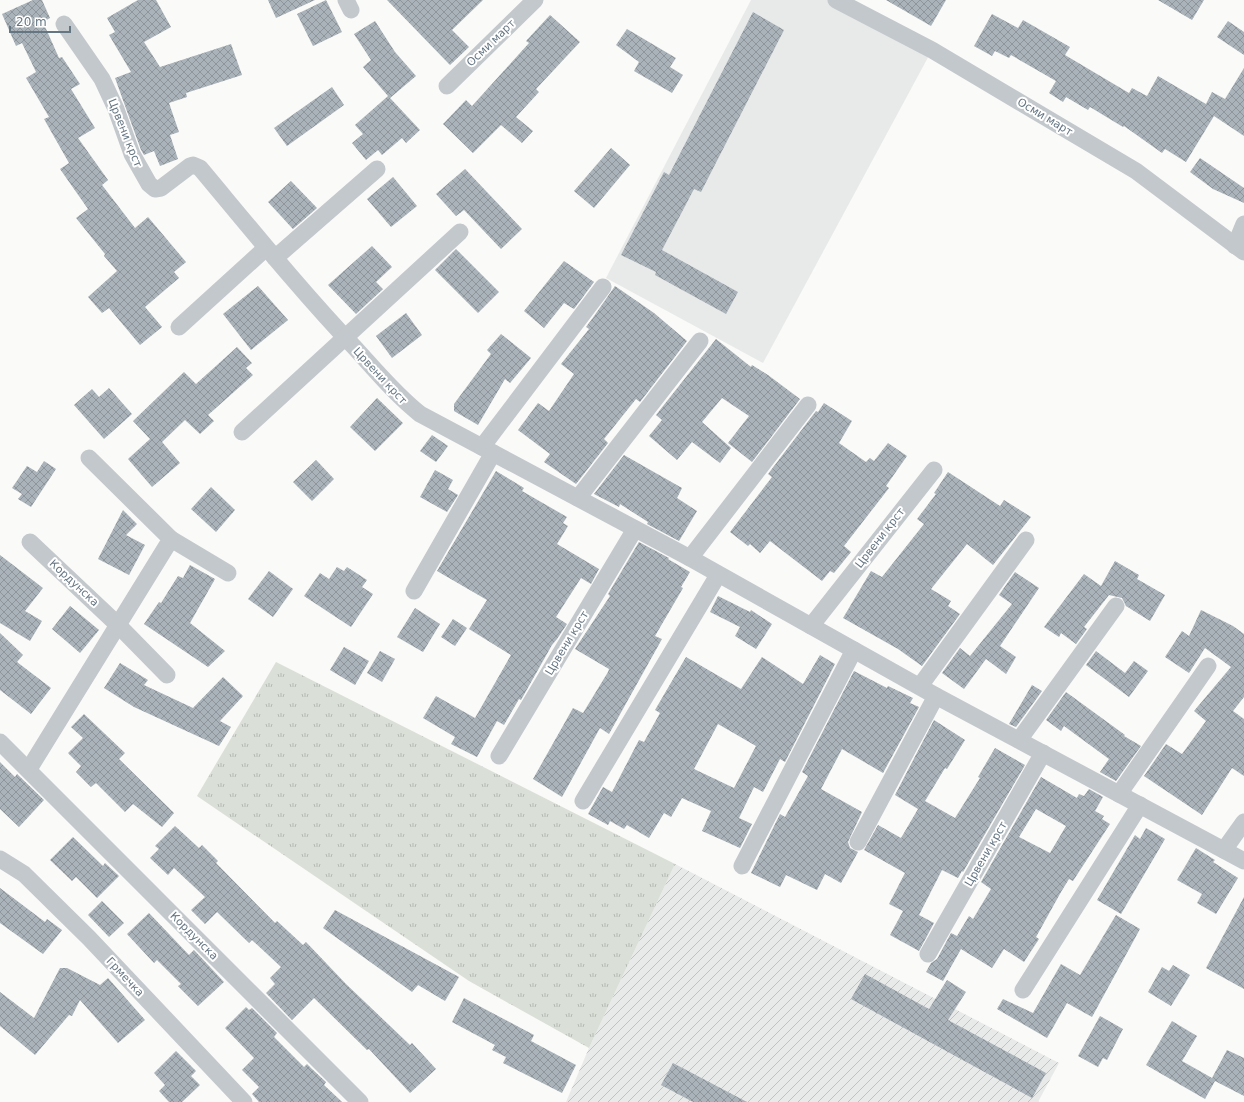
<svg xmlns="http://www.w3.org/2000/svg" width="1244" height="1102" font-family="'DejaVu Sans',sans-serif">
<defs>
<pattern id="industrial-furrows" width="10" height="10" patternUnits="userSpaceOnUse"><rect width="10" height="10" fill="#e8e9e9"/><path d="M-1 1l2-2M0 10L10 0M9 11l2-2" fill="none" stroke="#c0c1c2"/></pattern>
<pattern id="grass-tufts" width="24" height="20" patternUnits="userSpaceOnUse"><rect width="24" height="20" fill="#dadfd7"/><path d="M3 7l-1-3M5 7V3M7 7l1-3M15 17l-1-3M17 17v-4M19 17l1-3" fill="none" stroke="#b4b9b4"/></pattern>
<pattern id="building-cross-hatch" width="8" height="8" patternUnits="userSpaceOnUse"><rect width="8" height="8" fill="#aab3b9"/><path d="M0 0l8 8M0 8l8-8" fill="none" stroke="#8e969c"/></pattern>
</defs>
<rect width="100%" height="100%" fill="#fafaf8"/>
<polygon fill="#e8e9e9" points="751,0 836,0 932,50 763,363 606,278"/>
<polygon fill="url(#industrial-furrows)" points="675,864 1059,1063 1038,1102 566,1102 589,1048"/>
<polygon fill="url(#grass-tufts)" points="276,662 675,864 589,1048 469,981 197,796"/>
<g fill="url(#building-cross-hatch)" fill-rule="evenodd">
<polygon points="33,0 42,0 50,18 43,22 59,58 62,57 80,84 71,89 95,128 78,138 108,180 102,185 135,228 148,217 186,262 174,272 179,278 145,307 162,327 140,345 109,308 102,313 88,297 117,271 104,256 105,254 76,218 88,209 60,169 69,163 44,119 49,117 26,78 36,72 22,43 16,46 2,14"/>
<polygon points="138,0 156,0 171,27 144,42 160,67 231,44 242,75 186,93 187,97 169,103 179,132 170,135 178,159 160,166 154,151 144,155 141,150 115,78 131,72 109,35 115,32 107,18"/>
<polygon points="268,0 315,0 276,18"/>
<polygon points="326,0 342,32 313,46 297,14"/>
<polygon points="387,0 483,0 452,30 469,47 450,65"/>
<polygon points="886,0 946,0 931,26"/>
<polygon points="1158,0 1204,0 1192,20"/>
<polygon points="753,12 784,30 701,192 694,189 662,250 738,292 726,314 655,275 656,272 621,255 664,172 669,175"/>
<polygon points="992,14 1018,28 1023,20 1070,47 1065,55 1129,93 1132,88 1147,96 1158,76 1206,104 1212,92 1225,99 1244,68 1244,136 1214,116 1186,162 1165,149 1162,153 1124,126 1123,127 1090,107 1088,110 1066,97 1063,102 1049,93 1056,81 1011,55 1009,58 995,51 992,56 974,46"/>
<polygon points="550,15 580,42 536,89 539,92 516,117 533,131 522,143 501,125 473,153 443,124 466,100 472,106 529,43 526,41"/>
<polygon points="375,21 395,52 416,76 390,98 420,130 406,143 402,138 382,155 378,150 366,160 352,143 363,134 355,125 388,96 363,67 371,60 354,34"/>
<polygon points="1228,21 1244,32 1244,55 1217,37"/>
<polygon points="627,29 676,58 670,67 683,75 672,93 634,71 639,62 616,45"/>
<polygon points="332,87 344,105 287,146 274,128"/>
<polygon points="611,148 630,165 594,208 574,191"/>
<polygon points="1200,158 1244,188 1244,203 1213,189 1190,172"/>
<polygon points="465,169 522,229 501,249 464,210 456,216 436,194"/>
<polygon points="393,177 417,206 391,227 367,199"/>
<polygon points="291,181 317,208 293,229 268,202"/>
<polygon points="372,246 392,267 376,282 383,289 356,314 328,285"/>
<polygon points="456,249 499,292 478,313 435,270"/>
<polygon points="564,261 594,282 574,309 564,303 544,328 524,311"/>
<polygon points="258,286 288,320 251,350 223,314"/>
<polygon points="615,286 654,313 687,341 640,402 636,399 604,439 608,443 576,484 544,462 550,454 518,430 538,403 549,411 574,374 561,364 589,329 586,327 592,319"/>
<polygon points="406,313 422,335 392,358 376,336"/>
<polygon points="501,334 531,358 510,383 505,379 478,425 454,411 454,404 491,354 487,350"/>
<polygon points="716,339 751,367 752,365 768,375 800,399 752,462 728,443 749,416 722,398 702,422 731,448 720,463 692,442 677,460 649,436 662,420 656,415"/>
<polygon points="237,347 252,363 246,368 253,375 208,415 214,421 200,434 185,420 162,442 180,463 152,487 128,459 150,439 133,421 184,372 196,384"/>
<polygon points="109,388 132,414 104,439 74,405 92,389 99,397"/>
<polygon points="377,398 403,423 375,451 350,427"/>
<polygon points="824,403 852,421 839,443 866,462 870,458 874,461 888,443 907,456 886,486 889,488 844,546 851,552 834,573 830,571 822,581 770,541 760,553 750,544 748,546 730,532 772,477 768,474 816,411 818,412"/>
<polygon points="432,435 448,446 436,462 420,451"/>
<polygon points="624,455 682,488 677,498 697,511 679,541 647,524 648,522 620,504 619,507 594,494"/>
<polygon points="316,460 334,479 312,501 293,482"/>
<polygon points="44,461 56,469 31,507 18,499 22,494 12,488 27,466 37,472"/>
<polygon points="435,470 453,480 448,489 458,495 447,512 420,497"/>
<polygon points="496,471 524,488 522,491 567,517 563,523 568,526 557,544 599,569 591,584 581,578 556,617 567,624 557,639 552,645 521,700 519,699 504,725 497,721 477,757 451,744 455,737 423,718 436,696 475,718 511,655 469,629 487,600 437,571"/>
<polygon points="948,472 1000,506 1004,500 1031,517 993,565 967,544 931,589 951,601 948,606 960,614 922,666 898,649 843,618 871,571 882,577 924,524 917,519 936,494 934,493"/>
<polygon points="211,487 235,510 216,532 191,509"/>
<polygon points="123,510 137,524 126,535 145,545 129,575 98,559"/>
<polygon points="639,542 669,558 668,559 690,572 681,587 683,588 655,636 662,639 609,734 600,728 562,797 533,779 573,708 583,713 608,672 609,669 575,649 610,596 608,594"/>
<polygon points="0,555 43,588 25,611 42,621 30,641 0,623"/>
<polygon points="1115,561 1139,575 1137,579 1165,595 1150,621 1126,606 1122,598 1109,595 1084,627 1087,629 1076,644 1061,633 1059,637 1044,627 1084,574 1101,586"/>
<polygon points="190,565 215,579 190,623 225,651 208,667 144,624 159,602 161,603 178,576 183,578"/>
<polygon points="337,567 344,571 347,567 367,580 362,587 373,594 351,627 304,596 320,573 329,579"/>
<polygon points="269,571 293,589 273,617 248,599"/>
<polygon points="1015,572 1039,588 1000,646 1016,657 1006,674 986,659 964,689 942,673 960,648 970,656 1012,604 999,595"/>
<polygon points="718,596 750,612 751,610 772,624 756,649 735,636 740,627 710,612"/>
<polygon points="70,606 99,630 80,653 52,629"/>
<polygon points="415,608 440,624 423,652 397,637"/>
<polygon points="1201,610 1233,626 1244,634 1244,697 1233,711 1244,719 1244,776 1232,768 1202,815 1144,776 1166,744 1182,754 1206,721 1194,711 1231,667 1205,648 1189,673 1165,657 1182,631 1189,636"/>
<polygon points="453,619 467,628 455,646 441,637"/>
<polygon points="0,633 23,655 17,662 51,688 31,714 0,690"/>
<polygon points="344,647 369,661 355,685 330,670"/>
<polygon points="380,651 395,659 382,682 367,673"/>
<polygon points="1096,651 1125,673 1134,661 1148,671 1129,697 1086,665"/>
<path d="M820,655L835,664L785,762L780,759L763,792L754,787L739,818L752,824L740,848L702,831L711,811L682,798L671,817L664,813L649,838L627,825L624,829L610,821L608,825L588,814L603,787L612,792L639,740L644,742L660,713L655,710L686,657L741,689L762,657L803,684ZM718,724L756,746L734,788L694,769Z"/>
<polygon points="120,663 148,680 144,685 193,708 223,677 243,696 220,721 231,727 219,746 134,707 104,688"/>
<polygon points="854,671 887,688 888,686 913,698 910,703 919,707 883,773 842,749 821,789 862,812 848,842 850,848 858,852 841,883 825,874 817,890 786,875 780,887 751,873 780,814 785,817 808,776 802,772"/>
<polygon points="1032,685 1042,691 1016,727 1009,724"/>
<polygon points="1066,692 1125,735 1124,736 1141,746 1116,781 1100,772 1109,759 1064,726 1061,731 1046,720"/>
<polygon points="84,714 125,753 119,759 174,813 162,827 133,804 125,812 96,783 91,787 76,772 81,766 68,753 83,738 71,727"/>
<polygon points="934,720 965,740 947,769 945,768 925,801 955,818 980,778 978,777 995,748 1025,765 963,872 962,871 958,878 942,870 919,915 934,923 919,951 890,935 903,911 889,904 905,873 864,850 878,825 901,838 918,809 895,795"/>
<polygon points="0,762 15,777 17,774 44,800 19,827 0,809"/>
<path d="M1041,777L1077,798L1079,794L1084,796L1089,789L1103,797L1095,811L1104,816L1102,819L1110,824L1073,881L1069,879L1061,892L1036,937L1039,939L1024,962L1004,949L992,968L961,949L943,981L926,972L931,963L937,959L951,933L957,936L969,916L973,919L991,889L981,882ZM1036,809L1066,826L1050,853L1019,837Z"/>
<polygon points="175,826 199,848 202,845 218,861 216,863 275,923 277,921 303,945 306,942 346,984 410,1045 412,1043 436,1069 410,1093 369,1049 367,1050 314,998 292,1020 266,993 275,984 270,978 281,967 252,940 249,943 217,912 205,924 191,910 205,897 174,868 168,875 150,858 159,849 155,846"/>
<polygon points="1146,828 1165,839 1121,914 1097,900 1135,835 1140,839"/>
<polygon points="73,837 103,866 105,863 119,876 97,898 76,877 72,881 50,860"/>
<polygon points="1196,848 1215,860 1213,862 1238,878 1216,914 1197,903 1202,894 1177,880"/>
<polygon points="0,888 45,922 47,919 62,930 43,954 0,923"/>
<polygon points="1244,897 1244,989 1206,968"/>
<polygon points="102,901 124,923 109,937 88,915"/>
<polygon points="335,910 459,977 445,1001 418,985 412,992 323,928"/>
<polygon points="149,913 189,955 194,950 224,982 198,1006 178,986 181,984 157,960 154,963 127,934"/>
<polygon points="1116,915 1140,929 1092,1017 1067,1003 1047,1038 997,1009 1003,999 1033,1013 1061,964 1080,975"/>
<polygon points="1173,965 1190,975 1171,1006 1148,992 1162,967 1169,971"/>
<polygon points="60,968 67,968 100,985 108,978 145,1020 118,1043 80,1000 72,1016 69,1015 35,1055 0,1026 0,992 34,1018"/>
<polygon points="865,974 929,1009 947,980 966,992 948,1020 1046,1073 1032,1098 851,999"/>
<polygon points="464,998 534,1035 531,1041 576,1065 562,1093 503,1063 506,1057 492,1050 495,1045 452,1022"/>
<polygon points="246,1007 249,1010 252,1008 277,1033 274,1037 304,1067 307,1064 312,1069 326,1082 324,1085 342,1102 259,1102 252,1094 259,1087 242,1070 254,1058 225,1028"/>
<polygon points="1100,1016 1123,1029 1107,1060 1103,1058 1098,1067 1078,1056"/>
<polygon points="1172,1021 1197,1036 1182,1061 1212,1078 1227,1050 1244,1058 1244,1096 1215,1081 1205,1099 1146,1065"/>
<polygon points="176,1051 196,1071 191,1076 200,1085 182,1102 169,1102 159,1091 165,1085 154,1073"/>
<polygon points="673,1063 747,1102 693,1102 661,1085"/>
</g>
<g fill="none" stroke-linecap="round" stroke-linejoin="round">
<g stroke="#c3c8cc" stroke-width="17">
<polyline points="346,0 351,10"/>
<polyline points="836,0 932,50 1136,171 1244,252"/>
<path d="M64,24L102,79L116,109L132,154L149,184L155,189L161,188L190,166L193,165L200,168C251,229 301,291 356,349C376,371 396,395 420,414L690,558L936,696L1244,861"/>
<polyline points="447,86 535,0"/>
<polyline points="1235,246 1244,224"/>
<polyline points="275,258 377,169"/>
<polyline points="179,327 266,248"/>
<polyline points="242,432 460,232"/>
<polyline points="482,447 603,287"/>
<polyline points="578,498 700,341"/>
<polyline points="171,539 228,573"/>
<polyline points="30,542 118,625 167,675"/>
<polyline points="690,558 808,405"/>
<polyline points="414,591 493,453"/>
<polyline points="811,626 934,470"/>
<polyline points="920,686 1026,540"/>
<polyline points="1019,740 1116,606"/>
<polyline points="0,742 360,1102"/>
<polyline points="499,756 635,529"/>
<polyline points="29,769 171,539 89,458"/>
<polyline points="1119,794 1208,666"/>
<polyline points="583,801 718,575"/>
<polyline points="858,842 936,696"/>
<polyline points="1224,850 1244,822"/>
<polyline points="0,859 24,874 89,938 244,1102"/>
<polyline points="742,866 854,650"/>
<polyline points="928,954 1043,753"/>
<polyline points="1023,990 1140,805"/>
</g>
</g>
<g text-anchor="middle" dominant-baseline="central" stroke-width="4" stroke-linejoin="round" paint-order="stroke">
<g font-size="11" fill="#657683" stroke="#fff">
<text transform="translate(491 43) rotate(-44)">Осми март</text>
<text transform="translate(1045 117) rotate(31)">Осми март</text>
<text transform="translate(125 133) rotate(68)">Црвени крст</text>
<text transform="translate(380 376) rotate(47)">Црвени крст</text>
<text transform="translate(880 538) rotate(-52)">Црвени крст</text>
<text transform="translate(74 583) rotate(43)">Кордунска</text>
<text transform="translate(567 643) rotate(-59)">Црвени крст</text>
<text transform="translate(986 854) rotate(-60)">Црвени крст</text>
<text transform="translate(194 936) rotate(45)">Кордунска</text>
<text transform="translate(125 977) rotate(47)">Грмечка</text>
</g>
</g>
<path d="M10 26v6h60v-6" fill="none" stroke="#657683" stroke-width="2"/>
<text x="16" y="26" font-size="12" fill="#657683" stroke="#ffffff" stroke-width="3" paint-order="stroke">20 m</text>
</svg>
